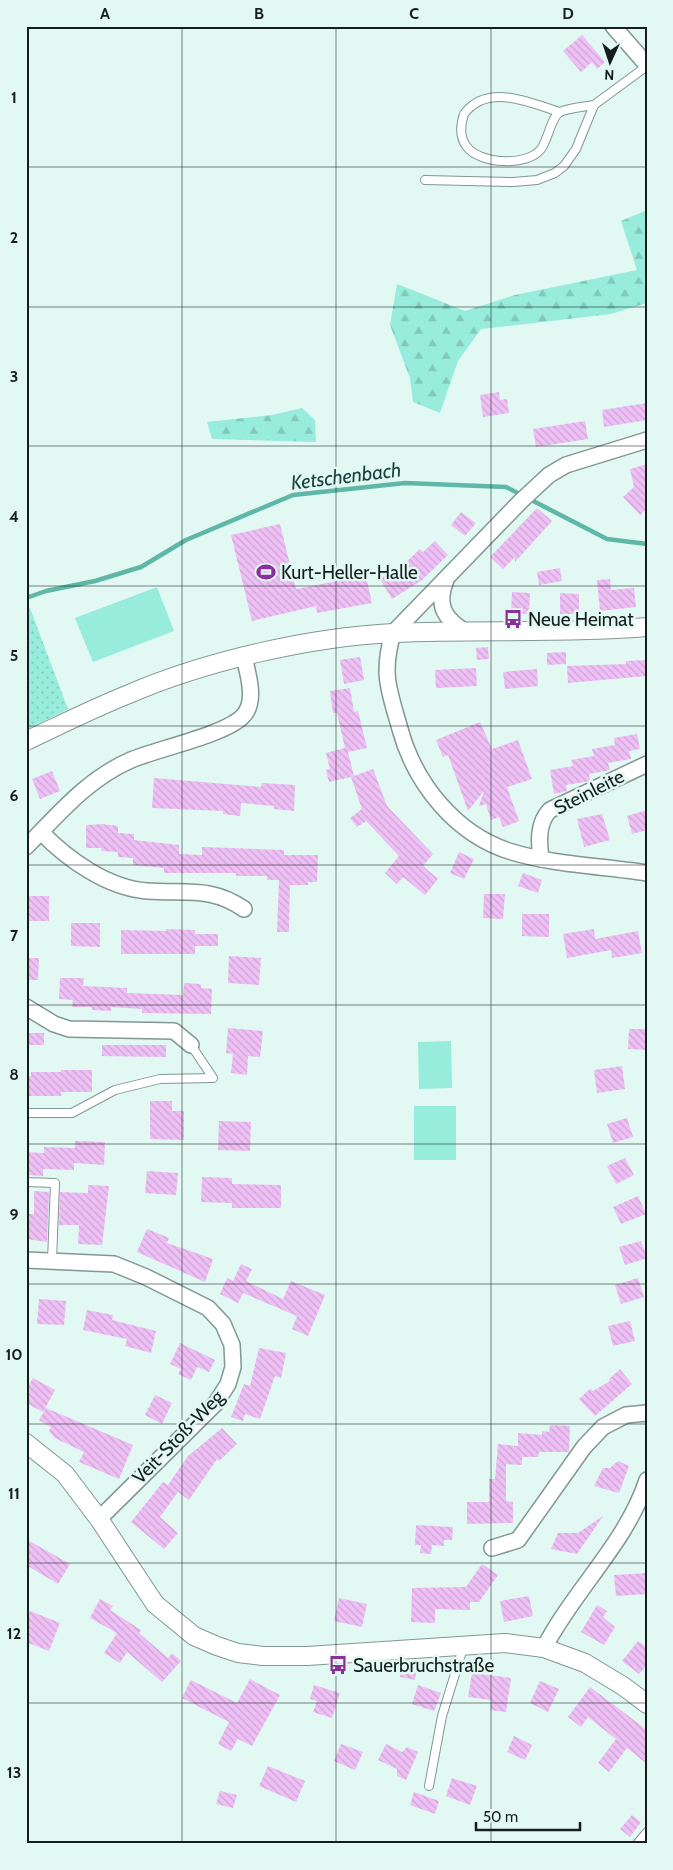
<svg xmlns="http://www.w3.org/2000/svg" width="673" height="1870" font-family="Cabin,sans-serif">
<defs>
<pattern id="forest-firs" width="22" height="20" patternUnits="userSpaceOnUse" patternTransform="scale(1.25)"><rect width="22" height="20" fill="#97ecdb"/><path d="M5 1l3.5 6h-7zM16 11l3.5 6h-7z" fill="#81cabb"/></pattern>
<pattern id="garden-dots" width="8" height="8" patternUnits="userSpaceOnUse" patternTransform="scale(1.25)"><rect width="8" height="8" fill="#97ecdb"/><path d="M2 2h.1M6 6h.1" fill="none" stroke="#81cabb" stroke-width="1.8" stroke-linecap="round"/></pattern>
<pattern id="building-back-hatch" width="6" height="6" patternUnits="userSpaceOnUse" patternTransform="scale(1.25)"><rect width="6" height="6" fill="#efc0f6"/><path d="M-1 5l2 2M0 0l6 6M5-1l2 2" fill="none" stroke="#cca5d2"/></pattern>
</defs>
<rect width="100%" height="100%" fill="#e2f8f3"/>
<g fill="#97ecdb">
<polygon points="157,587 174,631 93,662 75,618"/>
<polygon points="451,1041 452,1088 419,1089 418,1042"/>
<rect x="414" y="1106" width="42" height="54"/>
</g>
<g fill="url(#forest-firs)">
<polygon points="647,210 647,303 611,314 481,329 458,361 440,413 413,402 410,378 390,325 397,284 465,311 515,295 637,270 621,221"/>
<polygon points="302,408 315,420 316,442 212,439 207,422 272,415"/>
</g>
<polygon fill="url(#garden-dots)" points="30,608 68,709 26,730 26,610"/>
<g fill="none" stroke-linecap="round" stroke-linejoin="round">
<polyline stroke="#5fb7a7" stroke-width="4.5" points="26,598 46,591 95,581 141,567 186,540 293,495 405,483 506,487 607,539 647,544"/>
</g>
<g fill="url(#building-back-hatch)">
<polygon points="582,35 605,62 597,69 592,62 581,72 563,51"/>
<polygon points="499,392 500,400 507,399 509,413 483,417 480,395"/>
<polygon points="647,403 647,420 604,427 602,410"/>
<polygon points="585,421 588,439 536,447 533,429"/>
<polygon points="647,464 647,508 640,515 623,497 634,487 630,469"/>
<polygon points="537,508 552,521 515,562 515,557 503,569 490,557"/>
<polygon points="461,512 476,523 465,536 451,525"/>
<polygon points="280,524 296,589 348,579 347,576 365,572 372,603 317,613 316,606 252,621 231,535"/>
<polygon points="435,541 448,555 422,580 392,599 380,579 404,564 420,549 423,552"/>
<polygon points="560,568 562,581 539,585 537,572"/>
<polygon points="610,579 611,590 634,588 636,607 600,611 597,580"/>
<polygon points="512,592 530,593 529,614 511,613"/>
<polygon points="560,593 579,594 579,614 560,614"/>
<polygon points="488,647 489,659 477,660 476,648"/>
<polygon points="566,652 566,664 547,665 547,653"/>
<polygon points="360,657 364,680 344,684 340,660"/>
<polygon points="647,660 647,676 568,683 567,666 626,664 626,661"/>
<polygon points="476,668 477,686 436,688 435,670"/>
<polygon points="537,669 538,686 505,689 503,672"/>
<polygon points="350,688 354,712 358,711 367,748 348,752 354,776 373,769 387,806 433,854 423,866 438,879 425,895 403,877 397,884 385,873 399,856 366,821 357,827 350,818 362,809 351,777 329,782 326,770 330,769 326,753 345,748 337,713 333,713 330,691"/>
<polygon points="480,722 492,749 518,740 532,779 507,787 519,821 503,827 499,817 491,820 486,804 479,806 484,791 468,811 448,755 443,757 436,740"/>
<polygon points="637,734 640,749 629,751 631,759 608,763 610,770 589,774 590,781 566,785 567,791 554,794 550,770 573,766 571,760 594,756 592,749 615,745 614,738"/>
<polygon points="52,771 60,791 40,799 32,779"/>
<polygon points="154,778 261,787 262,783 295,785 294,811 274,809 274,806 241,803 240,816 223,814 223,811 152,808"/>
<polygon points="647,810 647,830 632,834 627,816"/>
<polygon points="602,814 610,840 584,847 577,819"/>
<polygon points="102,824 118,826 118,833 134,834 134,840 179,845 179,854 202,855 202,847 284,850 284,855 318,855 317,882 308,882 308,885 290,885 289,932 277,932 279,880 267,880 267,876 236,876 236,873 164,873 164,868 133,865 133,858 118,857 118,852 101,851 102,848 86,848 86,825"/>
<polygon points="459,852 474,859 464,879 450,873"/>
<polygon points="523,873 542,880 538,893 518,886"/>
<polygon points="484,894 505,894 503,919 483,918"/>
<polygon points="26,896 49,896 49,921 29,921"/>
<polygon points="522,914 549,914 549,937 522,936"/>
<polygon points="71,923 100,923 100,947 71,946"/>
<polygon points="166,929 195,930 195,934 218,934 218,946 195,946 195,954 121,954 121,930 166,931"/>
<polygon points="594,929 595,939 638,931 642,953 612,958 611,950 567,958 563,934"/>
<polygon points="229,956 261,958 259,985 228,983"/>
<polygon points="26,958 39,958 38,980 26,980"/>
<polygon points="60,978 84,978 83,986 127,988 127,993 183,995 184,983 201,984 201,988 212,989 211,1014 142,1013 142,1009 111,1007 111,1011 92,1010 92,1007 72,1007 73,1000 59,999"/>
<polygon points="228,1028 263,1031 260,1057 248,1056 247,1075 231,1073 233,1054 226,1053"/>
<polygon points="629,1029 647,1029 647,1050 628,1049"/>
<rect x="26" y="1033" width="18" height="12"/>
<polygon points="102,1045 166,1045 166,1057 102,1056"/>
<polygon points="622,1066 625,1089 597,1093 594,1070"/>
<polygon points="61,1070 92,1070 92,1092 61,1092 61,1096 26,1096 26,1076 31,1076 31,1072 61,1072"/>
<polygon points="150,1101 172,1101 172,1111 184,1111 184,1140 150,1139"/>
<polygon points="627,1118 633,1137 613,1143 607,1124"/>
<polygon points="219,1121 251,1122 250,1151 218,1150"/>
<polygon points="75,1141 105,1142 104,1165 74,1163 74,1170 43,1169 43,1176 26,1175 26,1152 44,1153 44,1147 75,1148"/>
<polygon points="625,1158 634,1175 616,1184 607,1166"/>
<polygon points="147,1171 178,1173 176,1195 145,1193"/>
<polygon points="202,1177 232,1178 232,1184 281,1185 281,1208 232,1208 232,1203 201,1202"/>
<polygon points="88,1185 109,1186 102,1245 78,1244 79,1225 59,1225 60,1192 88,1193"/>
<polygon points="34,1191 49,1192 47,1242 26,1239 26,1214 34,1214"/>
<polygon points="638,1196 646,1214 621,1224 613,1207"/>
<polygon points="147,1229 169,1238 167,1243 213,1259 205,1282 137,1252"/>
<polygon points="641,1241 647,1258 625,1265 619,1247"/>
<polygon points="241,1264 252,1269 246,1281 283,1299 291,1281 325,1295 308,1336 292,1329 297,1316 243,1293 238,1303 220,1294 227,1278 233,1281"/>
<polygon points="638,1278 644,1297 621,1304 615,1285"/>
<polygon points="39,1299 66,1301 64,1325 37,1324"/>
<polygon points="87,1310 113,1315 112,1320 156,1331 151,1353 125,1346 127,1339 83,1330"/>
<polygon points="630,1321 635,1341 613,1346 608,1326"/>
<polygon points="180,1343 215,1360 209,1372 197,1367 191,1380 178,1374 181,1369 170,1364"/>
<polygon points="259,1348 286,1353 281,1378 275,1376 260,1419 245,1414 243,1421 231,1417 244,1384 250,1386"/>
<polygon points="620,1369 632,1384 595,1416 579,1399 590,1389 593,1391 610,1381 609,1379"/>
<polygon points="33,1378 55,1390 43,1412 26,1403 26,1390"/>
<polygon points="155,1395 172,1403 162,1424 145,1415"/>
<polygon points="46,1408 133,1445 119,1479 79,1462 84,1452 55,1438 49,1431 51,1427 39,1420"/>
<polygon points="550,1425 570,1426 569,1452 539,1452 538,1457 522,1457 522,1465 506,1464 506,1501 513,1502 513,1523 467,1524 467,1502 489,1502 489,1479 495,1479 498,1444 518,1446 518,1433 542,1435 542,1431 549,1432"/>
<polygon points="222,1428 237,1444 219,1461 217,1459 189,1500 178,1492 160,1517 178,1533 164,1549 131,1522 163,1482 168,1485 188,1456"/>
<polygon points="618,1461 629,1466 619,1493 594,1486 603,1468 610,1468"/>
<polygon points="603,1516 577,1554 551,1549 558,1533 578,1533"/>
<polygon points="416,1525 453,1527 452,1540 444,1540 444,1546 432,1545 431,1554 420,1553 421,1545 415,1545"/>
<polygon points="26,1539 70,1564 58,1584 26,1565"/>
<polygon points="482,1564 498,1575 479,1602 470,1602 470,1610 435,1609 435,1623 411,1622 412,1588 466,1587"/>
<polygon points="647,1573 647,1594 616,1596 614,1575"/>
<polygon points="529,1596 533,1616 504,1622 500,1601"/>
<polygon points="339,1598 367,1604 362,1627 334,1621"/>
<polygon points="100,1599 113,1606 110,1610 141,1630 139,1633 168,1658 172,1653 181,1661 162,1682 127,1652 120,1663 104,1653 117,1633 90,1618"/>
<polygon points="597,1605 607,1611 603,1617 615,1627 604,1645 581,1632"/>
<polygon points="30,1611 60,1623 49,1651 26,1642 26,1621"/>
<polygon points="638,1641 647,1648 647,1665 639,1674 622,1661"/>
<polygon points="402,1663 417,1666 415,1680 400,1677"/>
<polygon points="472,1673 511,1678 506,1712 490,1710 491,1700 468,1697"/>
<polygon points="250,1679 280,1695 252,1746 238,1739 231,1751 218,1744 229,1722 182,1698 191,1680 237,1703"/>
<polygon points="540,1681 559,1689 548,1712 530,1703"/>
<polygon points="314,1685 340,1693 332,1718 313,1712 317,1701 310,1699"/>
<polygon points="418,1685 441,1693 434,1711 412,1704"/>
<polygon points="590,1687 647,1730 647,1764 627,1748 609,1772 598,1763 616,1739 588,1717 581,1727 568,1717"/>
<polygon points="514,1736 532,1745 525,1760 507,1752"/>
<polygon points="341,1744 363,1752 355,1770 334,1761"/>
<polygon points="386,1744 402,1752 407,1747 418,1752 406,1780 397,1776 397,1769 378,1760"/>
<polygon points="268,1766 305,1781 296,1802 259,1786"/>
<polygon points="452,1778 477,1786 470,1805 446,1796"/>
<polygon points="220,1791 237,1795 233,1808 216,1804"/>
<polygon points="414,1792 439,1801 435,1814 410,1805"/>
<polygon points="632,1815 641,1822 630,1837 620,1829"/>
</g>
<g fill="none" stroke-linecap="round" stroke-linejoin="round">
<g stroke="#829792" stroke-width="10">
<g id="service">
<path d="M559,112C529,102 487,83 464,114C460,126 459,137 467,147C480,164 527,167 541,149C548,140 551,117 560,112C569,108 583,107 594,105"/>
<polyline points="425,180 513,182 537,180 555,173 564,166 576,149 594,105 647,66"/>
<polyline points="26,1113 72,1113 115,1090 160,1079 213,1078 191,1045"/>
<polyline points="26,1182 55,1183 52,1261"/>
<polyline points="429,1786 442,1716 464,1645"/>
<polyline points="637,1844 647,1832"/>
</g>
</g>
<g stroke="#829792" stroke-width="18">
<g id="minor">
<polyline points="613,26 647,65"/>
<path d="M647,440L566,465L549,475L521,501L393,633C381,674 389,690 400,729C415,784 456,835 512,852C555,865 603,866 647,873"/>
<path d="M446,580C436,605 444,619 466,632"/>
<path d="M41,832C68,860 108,888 147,891C185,894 211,886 244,909"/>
<path d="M26,847C59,814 87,779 131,760C157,749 227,734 243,716C257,702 248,674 244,657"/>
<path d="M541,859C539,843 537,823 550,810L647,764"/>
<polyline points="26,1007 54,1024 69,1029 174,1031 191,1045"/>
<polyline points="26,1260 114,1264 146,1277 208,1308 223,1324 232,1345 233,1367 228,1384 216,1403 99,1519"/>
<polyline points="492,1548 518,1540 584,1447 603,1427 626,1415 647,1413"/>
<path d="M544,1648C574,1590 627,1542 647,1480"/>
</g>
</g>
<g stroke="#829792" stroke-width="20">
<g id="tertiary">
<path d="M26,741C60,725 94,708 129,694C206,661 310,637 394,633C478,629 563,634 647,627"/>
<polyline points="26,1443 65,1474 99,1519 155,1604 194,1636 217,1646 238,1653 263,1656 307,1656 505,1643 544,1648 585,1663 623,1686 647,1704"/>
</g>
</g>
<use href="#service" stroke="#fff" stroke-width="8"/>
<use href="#minor" stroke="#fff" stroke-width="15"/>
<use href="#tertiary" stroke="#fff" stroke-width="18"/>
</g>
<path fill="none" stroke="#161e1c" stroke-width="1" stroke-opacity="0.55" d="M182,26V1844M336,26V1844M491,26V1844M26,167H647M26,307H647M26,446H647M26,586H647M26,726H647M26,865H647M26,1005H647M26,1144H647M26,1284H647M26,1424H647M26,1563H647M26,1703H647"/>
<defs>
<g id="stadium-bare" transform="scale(1.5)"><path d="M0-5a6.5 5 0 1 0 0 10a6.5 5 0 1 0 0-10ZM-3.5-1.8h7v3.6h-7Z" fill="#8b309a" stroke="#e2f8f3" stroke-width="2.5" paint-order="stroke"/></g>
<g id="bus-bare" transform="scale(1.5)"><path d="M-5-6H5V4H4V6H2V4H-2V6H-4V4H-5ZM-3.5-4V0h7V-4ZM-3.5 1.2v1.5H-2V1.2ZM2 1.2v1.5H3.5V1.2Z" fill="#8b309a" stroke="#e2f8f3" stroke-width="2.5" paint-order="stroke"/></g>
</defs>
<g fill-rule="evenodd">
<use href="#stadium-bare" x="266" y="572"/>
<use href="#bus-bare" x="513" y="619"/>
<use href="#bus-bare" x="338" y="1665"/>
</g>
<g text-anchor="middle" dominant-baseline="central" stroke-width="5" stroke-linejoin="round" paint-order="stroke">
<g font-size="19" fill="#161e1c" stroke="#e2f8f3" text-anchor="start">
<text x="281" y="572">Kurt-Heller-Halle</text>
<text x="528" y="619">Neue Heimat</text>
<text x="353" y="1665">Sauerbruchstraße</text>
</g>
<g font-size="19" fill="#161e1c" stroke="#e2f8f3">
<text transform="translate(589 792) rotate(-27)">Steinleite</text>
<text transform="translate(178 1437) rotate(-46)">Veit-Stoß-Weg</text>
</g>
<g font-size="20" font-style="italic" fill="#1b433d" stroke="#e2f8f3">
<text transform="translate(346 476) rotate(-7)">Ketschenbach</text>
</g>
</g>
<rect width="673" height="1870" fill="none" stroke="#e2f8f3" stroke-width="55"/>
<g transform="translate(610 62) rotate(183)" stroke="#e2f8f3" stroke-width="4" paint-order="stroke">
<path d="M0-4L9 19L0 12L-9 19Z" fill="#161e1c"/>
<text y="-8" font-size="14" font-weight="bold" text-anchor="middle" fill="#161e1c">N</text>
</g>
<path d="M476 1822v8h104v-8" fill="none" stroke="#161e1c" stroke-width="2.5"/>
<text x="483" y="1822" font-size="15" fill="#161e1c" stroke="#e2f8f3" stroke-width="4" paint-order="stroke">50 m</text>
<rect x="28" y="28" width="618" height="1814" fill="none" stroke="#161e1c" stroke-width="2"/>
<g font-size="16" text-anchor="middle" font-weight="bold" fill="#161e1c">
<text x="105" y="19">A</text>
<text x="259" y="19">B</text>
<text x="414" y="19">C</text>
<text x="568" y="19">D</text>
<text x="14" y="103">1</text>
<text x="14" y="243">2</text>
<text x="14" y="382">3</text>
<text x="14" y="522">4</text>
<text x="14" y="661">5</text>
<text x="14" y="801">6</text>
<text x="14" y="941">7</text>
<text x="14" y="1080">8</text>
<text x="14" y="1220">9</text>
<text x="14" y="1360">10</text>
<text x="14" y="1499">11</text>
<text x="14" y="1639">12</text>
<text x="14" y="1778">13</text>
</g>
</svg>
